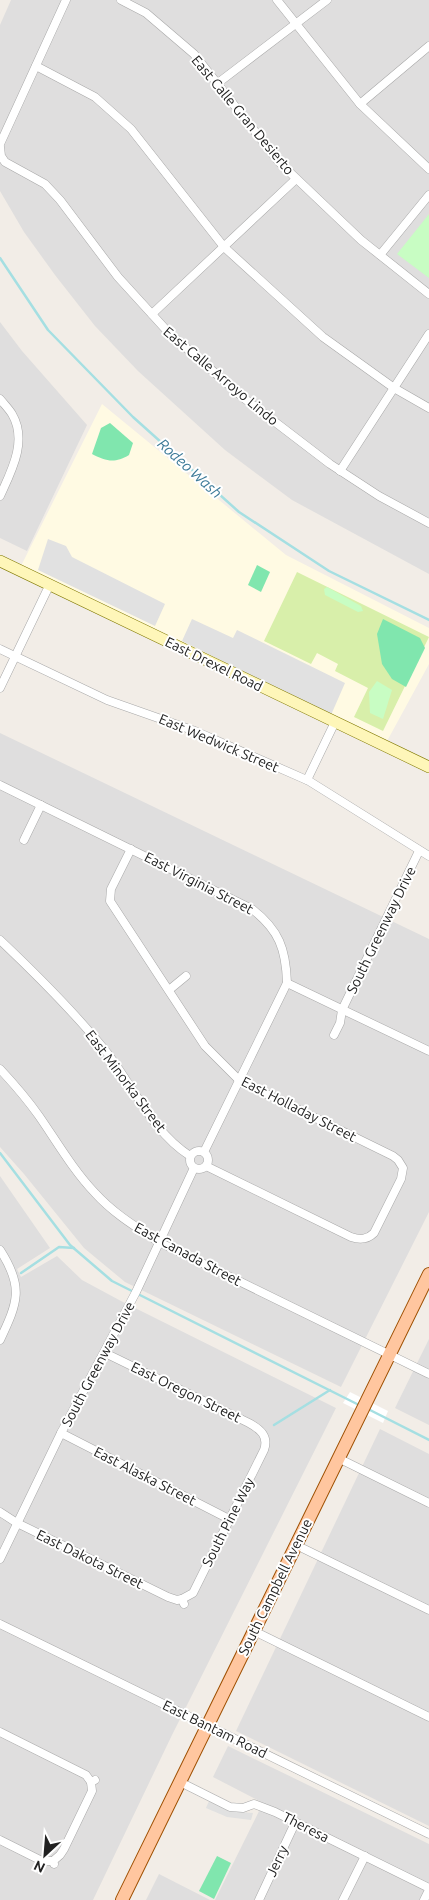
<svg xmlns="http://www.w3.org/2000/svg" width="429" height="1900" font-family="Ubuntu,sans-serif">
<rect width="100%" height="100%" fill="#f2ede7"/>
<g fill="#dfdede">
<polygon points="11,0 429,0 429,574 292,500 225,450 138,371 95,326 55,275 24,232 0,191 0,25"/>
<polygon points="0,322 22,351 87,425 27,551 0,538"/>
<polygon points="0,733 429,939 429,1212 341,1387 125,1282 84,1248 24,1174 0,1147"/>
<polygon points="0,1176 50,1248 17,1269 21,1277 57,1256 82,1280 121,1301 336,1408 172,1735 93,1900 0,1900"/>
<polygon points="429,1339 429,1425 395,1408"/>
<polygon points="380,1429 429,1454 429,1826 236,1731"/>
<polygon points="228,1746 429,1844 429,1900 215,1900 263,1803 213,1777"/>
<polygon points="159,1874 210,1900 146,1900"/>
</g>
<polygon fill="#fffae3" points="102,404 286,555 429,628 429,664 386,743 21,566"/>
<polygon fill="#d8efaa" points="297,572 429,637 383,731 354,717 368,688 335,671 338,664 317,653 311,664 264,641"/>
<g fill="#c8fdc3">
<polygon points="429,214 429,278 397,254"/>
<polygon points="327,587 361,606 363,611 358,612 325,595 324,589"/>
<polygon points="377,681 392,690 383,719 370,713 369,692"/>
</g>
<g fill="#80e6ae">
<path d="M110,423L133,443L129,455C114,464 106,461 92,454L101,428Z"/>
<polygon points="257,565 270,572 261,592 248,585"/>
<polygon points="383,619 420,638 425,648 406,687 392,679 382,664 377,634"/>
<polygon points="217,1856 231,1863 214,1899 199,1891"/>
</g>
<g fill="#e1e1e1">
<polygon points="48,539 66,546 72,557 165,604 155,626 38,570"/>
<polygon points="192,619 233,638 237,630 345,683 331,715 182,641"/>
<polygon points="209,1801 230,1811 253,1813 251,1820 227,1817 206,1808"/>
</g>
<polygon fill="#fff" points="350,1392 388,1411 383,1423 343,1403"/>
<g fill="none" stroke-linecap="round" stroke-linejoin="round">
<g stroke="#a5dfe2" stroke-width="2.5">
<polyline points="0,258 48,330 133,417 239,512 329,571 429,620"/>
<polyline points="0,1153 70,1245 112,1281 361,1406"/>
<polyline points="21,1273 59,1247 74,1248"/>
<polyline points="368,1409 429,1440"/>
<polyline points="274,1425 330,1390"/>
</g>
<g stroke="#a8a8a8" stroke-width="9">
<g id="street">
<polyline points="121,0 146,13 194,54 279,162 361,240 429,294"/>
<polyline points="277,0 360,104 429,169"/>
<polyline points="36,66 95,97 131,129 224,247 323,337 394,388 429,408"/>
<polyline points="218,83 327,0"/>
<polyline points="360,104 429,46"/>
<polyline points="0,144 66,0"/>
<polyline points="0,147 1,156 5,162 45,184 60,200 118,277 169,333 245,399 330,464 379,496 429,523"/>
<polyline points="380,255 429,195"/>
<polyline points="152,314 296,179"/>
<path d="M0,399C4,404 9,409 12,414C28,441 11,472 0,496"/>
<polyline points="340,471 429,334"/>
<polyline points="0,649 107,700 195,731 309,781 429,856"/>
<polyline points="0,688 50,584"/>
<polyline points="307,780 335,722"/>
<path d="M0,785L252,909C279,930 286,949 287,983L204,1152"/>
<polyline points="24,840 41,805"/>
<path d="M131,849L111,889L110,901L205,1046L240,1081L393,1156L398,1160L403,1168L401,1179L374,1233C367,1240 360,1240 351,1237L206,1166"/>
<path d="M0,940C37,975 73,1011 105,1050C133,1085 151,1131 190,1156"/>
<polyline points="287,983 429,1051"/>
<polyline points="169,990 186,976"/>
<polyline points="334,1035 340,1023 342,1010 419,851"/>
<path d="M0,1069C14,1084 27,1099 39,1116C57,1142 73,1170 95,1193C113,1213 136,1227 159,1242L429,1374"/>
<circle cx="199" cy="1160" r="9"/>
<path d="M0,1250C24,1287 18,1302 0,1340"/>
<path d="M105,1353L249,1423C260,1429 269,1436 264,1450L193,1593L182,1599L184,1604"/>
<polyline points="61,1433 229,1519"/>
<polyline points="338,1458 429,1503"/>
<polyline points="0,1512 17,1523 168,1597 177,1600 182,1599"/>
<polyline points="296,1545 429,1610"/>
<polyline points="0,1559 61,1433 136,1292 194,1168"/>
<polyline points="0,1624 429,1834"/>
<polyline points="254,1631 429,1717"/>
<polyline points="0,1732 86,1775 91,1782"/>
<polyline points="180,1782 230,1807 243,1808 254,1804 275,1812 429,1888"/>
<polyline points="0,1840 40,1860 45,1861 53,1861 54,1864"/>
<polyline points="53,1861 60,1855 64,1849 92,1791 91,1782 95,1780"/>
<polyline points="259,1900 295,1823"/>
<polyline points="343,1900 365,1856"/>
<polyline points="424,1900 429,1890"/>
</g>
</g>
<g stroke="#807900" stroke-width="12">
<polyline id="secondary" points="0,561 429,767"/>
</g>
<g stroke="#9e4f00" stroke-width="14">
<polyline id="primary" points="122,1900 429,1274"/>
</g>
<use href="#street" stroke="#fff" stroke-width="8"/>
<use href="#secondary" stroke="#fef6b9" stroke-width="11"/>
<use href="#primary" stroke="#ffc69f" stroke-width="12"/>
</g>
<g text-anchor="middle" dominant-baseline="central" stroke-width="4" stroke-linejoin="round" paint-order="stroke">
<g font-size="14" fill="#212121" stroke="#fff">
<text transform="translate(243 115) rotate(50)">East Calle Gran Desierto</text>
<text transform="translate(221 376) rotate(40)">East Calle Arroyo Lindo</text>
<text transform="translate(214 664) rotate(26)">East Drexel Road</text>
<text transform="translate(219 743) rotate(23)">East Wedwick Street</text>
<text transform="translate(199 883) rotate(27)">East Virginia Street</text>
<text transform="translate(381 930) rotate(-64)">South Greenway Drive</text>
<text transform="translate(126 1081) rotate(53)">East Minorka Street</text>
<text transform="translate(299 1109) rotate(27)">East Holladay Street</text>
<text transform="translate(188 1254) rotate(28)">East Canada Street</text>
<text transform="translate(98 1364) rotate(-62)">South Greenway Drive</text>
<text transform="translate(186 1392) rotate(26)">East Oregon Street</text>
<text transform="translate(145 1476) rotate(27)">East Alaska Street</text>
<text transform="translate(228 1522) rotate(-63)">South Pine Way</text>
<text transform="translate(90 1559) rotate(26)">East Dakota Street</text>
<text transform="translate(275 1587) rotate(-64)">South Campbell Avenue</text>
<text transform="translate(215 1729) rotate(26)">East Bantam Road</text>
<text transform="translate(306 1827) rotate(27)">Theresa</text>
<text transform="translate(277 1861) rotate(-65)">Jerry</text>
</g>
<g font-size="15" font-style="italic" fill="#3b7997" stroke="#fff">
<text transform="translate(190 468) rotate(42)">Rodeo Wash</text>
</g>
</g>
<g transform="translate(45 1855) rotate(206)" stroke="#ffffff" stroke-width="4" paint-order="stroke">
<path d="M0-4L9 19L0 12L-9 19Z" fill="#212121"/>
<text y="-8" font-size="14" font-weight="bold" text-anchor="middle" fill="#212121">N</text>
</g>
</svg>
